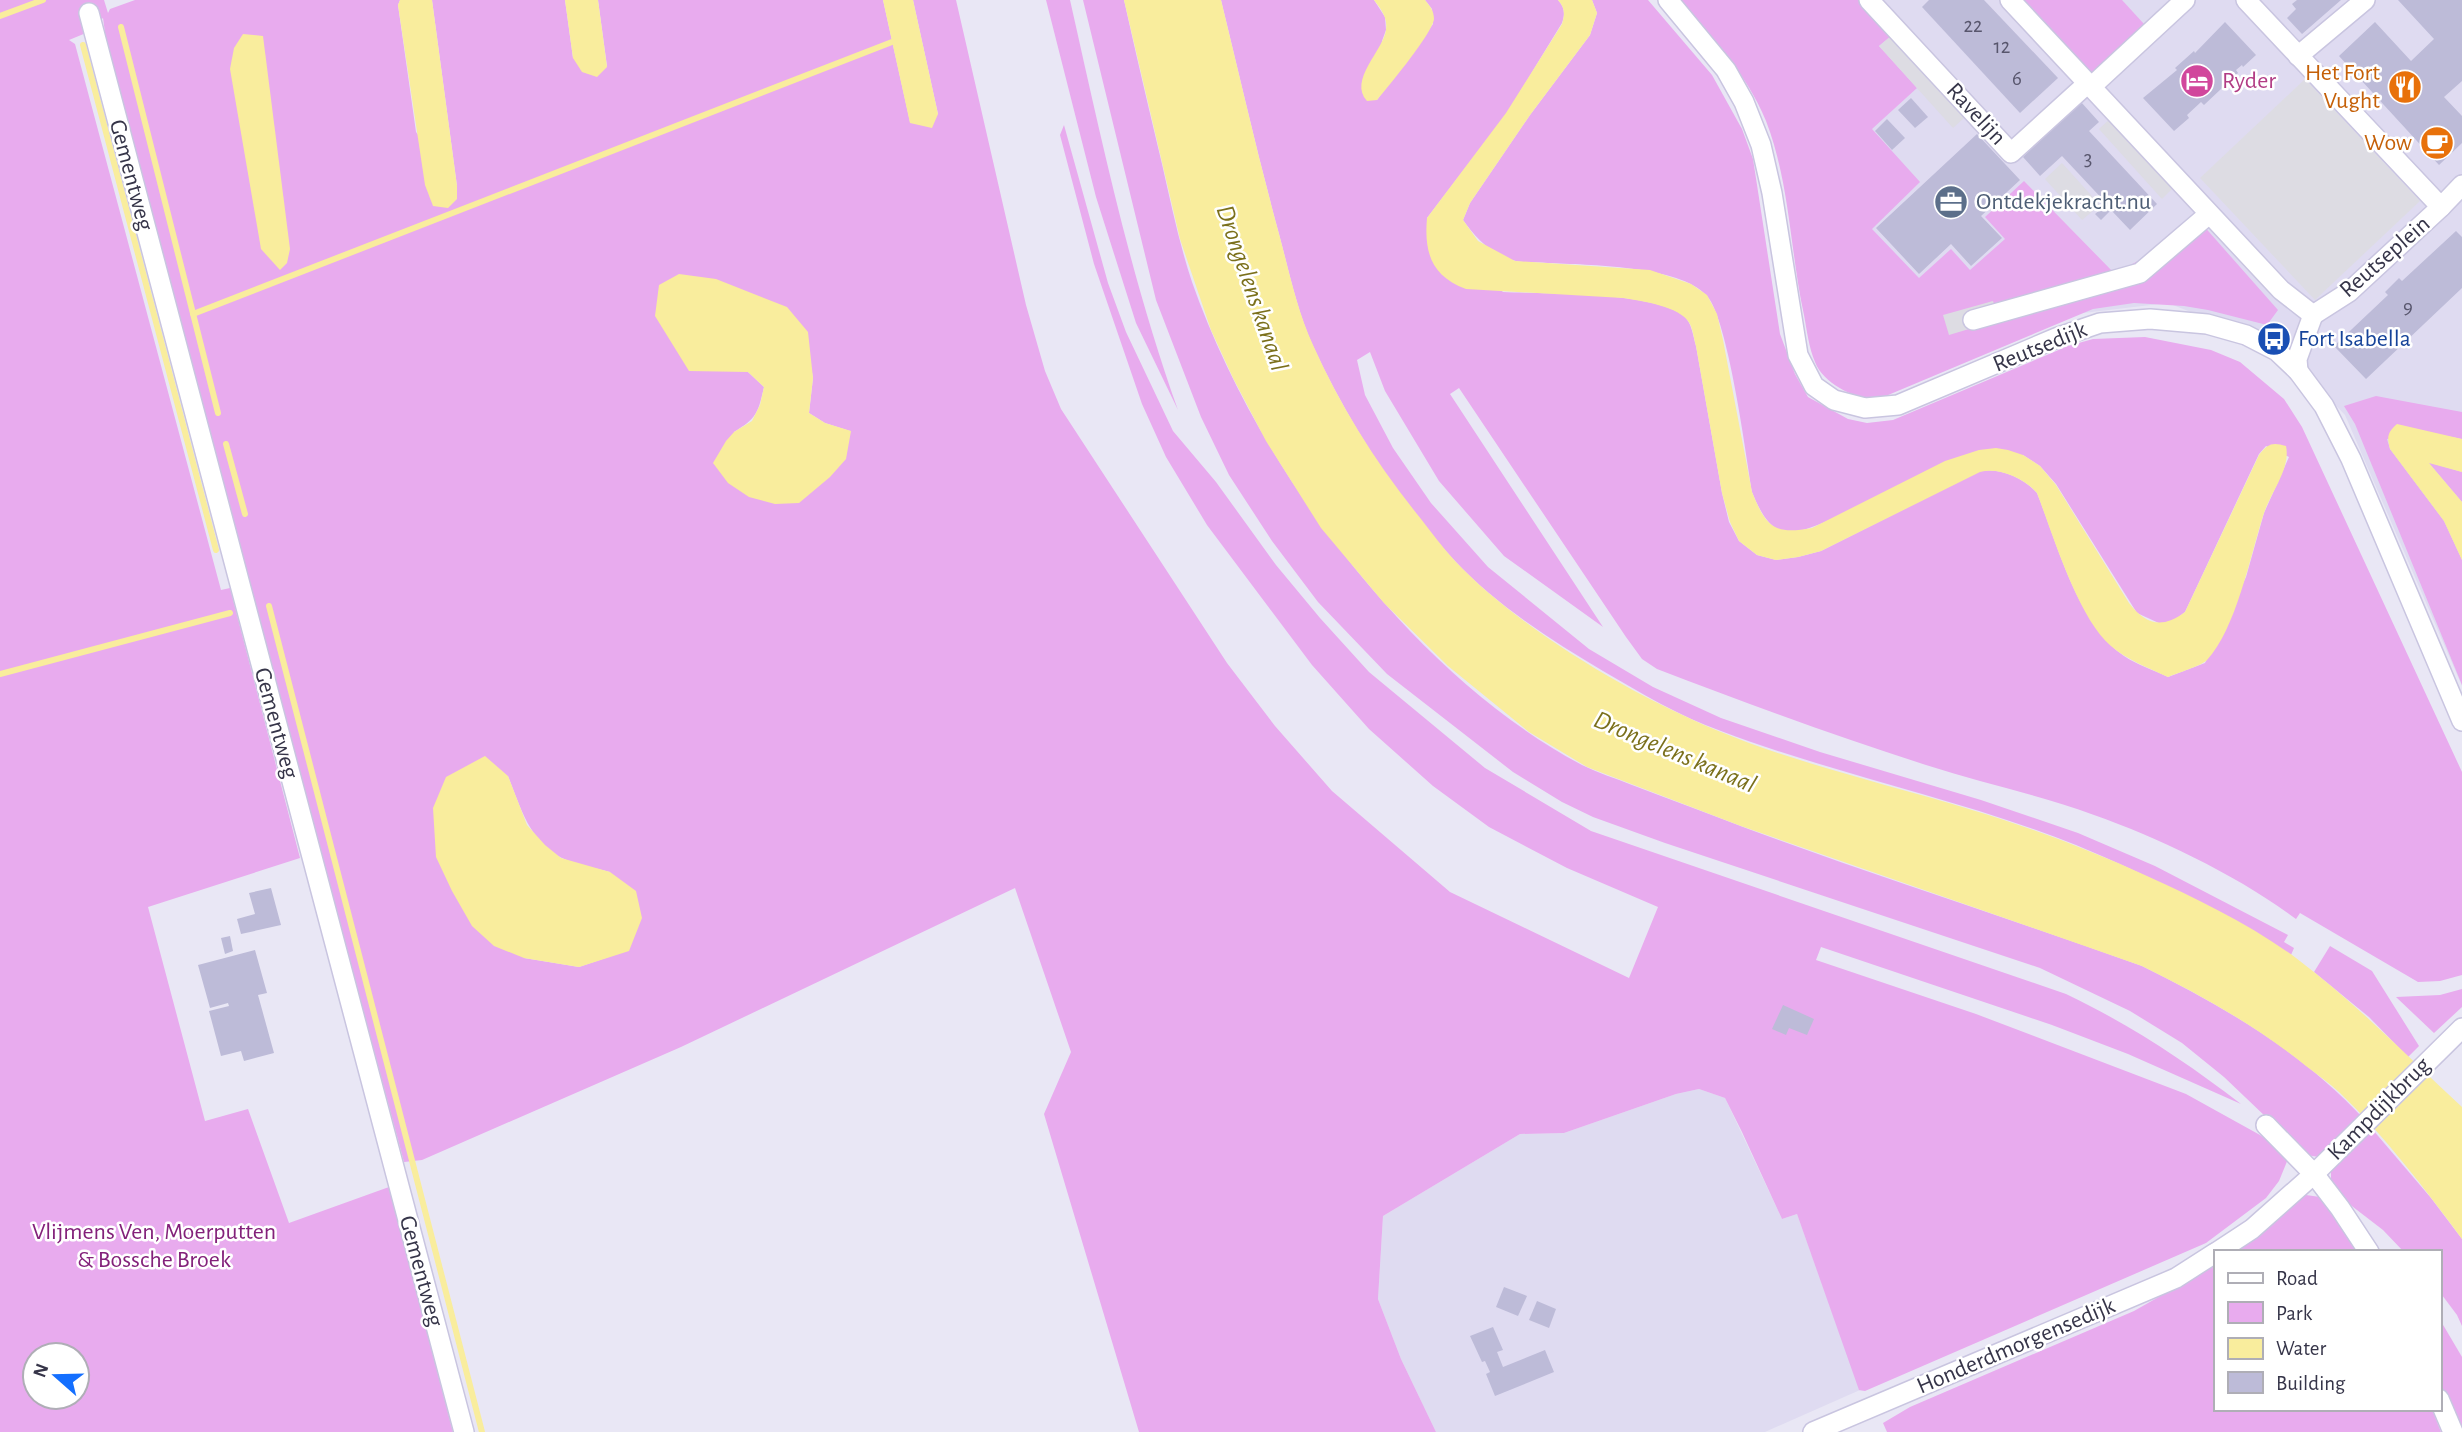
<svg xmlns="http://www.w3.org/2000/svg" width="2462" height="1432" font-family="'Alegreya Sans',sans-serif">
<rect width="100%" height="100%" fill="#e9e7f5"/>
<g fill="#dfdbf1">
<polygon points="1694,0 2462,0 2462,686 2345,415 2281,348 2168,303 2049,317 1948,360 1802,174 1729,40"/>
<polygon points="1699,1089 1725,1098 1782,1219 1797,1214 1860,1390 1765,1432 1436,1432 1401,1359 1378,1299 1383,1216 1520,1134 1564,1133 1676,1094"/>
</g>
<g fill="#e8abee" fill-rule="evenodd">
<path d="M0,0H104L108,13L110,9L135,0H400L398,5L416,132L457,186L432,0H565L573,58L607,66L598,0H883L910,122L938,114L913,0H956L1026,305L1045,371L1061,409L1227,663L1275,726L1332,791L1450,892L1629,978L1658,907L1567,868L1489,827L1433,786L1369,729L1312,665L1207,525L1166,457L1142,404L1094,264L1060,135L1064,125L1108,283L1126,332L1173,431L1216,482L1276,565L1320,618L1369,672L1485,768L1591,831L2066,994C2129,1024 2185,1061 2241,1104L2128,1054L2052,1025L1821,947L1816,960L1976,1014L2186,1094L2260,1135L2283,1152L2288,1159L2279,1181L2266,1198L2206,1243L1865,1391L1852,1389L1859,1390L1797,1214L1782,1219L1742,1132L1725,1098L1699,1089L1676,1094L1564,1133L1520,1134L1383,1216L1378,1299L1401,1359L1436,1432H1139L1044,1114L1071,1052L1015,888L681,1047L422,1160L404,1162L111,77L103,18L86,33L69,40L75,44L221,590L230,588L300,858L148,907L205,1121L248,1109L289,1223L389,1187L453,1432H0ZM810,361L813,378L809,413L825,423L850,431L734,432C757,418 758,413 764,387L748,372ZM508,776C520,806 530,843 562,858C577,865 595,868 610,872L629,950L579,967L524,958ZM35,1355H77V1397H35Z"/>
<path d="M1046,0H1070C1101,138 1130,276 1178,410L1136,323L1096,197Z"/>
<path d="M1083,0H1124C1136,55 1149,109 1162,164C1171,203 1179,243 1192,282C1255,463 1410,674 1582,765C1598,773 1615,778 1632,785C1660,796 1689,806 1717,817C1857,871 2001,915 2142,966C2223,1006 2301,1051 2363,1118L2319,1157L2306,1155L2224,1077L2182,1043L2130,1011L2040,968L1665,843L1593,817L1562,802L1513,772L1387,674L1318,602L1272,541L1229,475L1201,417L1156,300Z"/>
<path d="M1221,0H1374L1385,17L1386,30L1382,41L1377,100L1433,24L1432,9L1425,0H1558C1565,8 1565,14 1562,23L1507,113L1427,218L1503,292C1545,294 1653,291 1684,316C1692,323 1693,336 1696,346L1722,493L1729,522L1739,541L1757,555L1776,560L1798,557L1821,551L1980,471C1999,467 2024,478 2037,493C2057,543 2078,625 2124,656C2137,665 2154,670 2168,677L2205,663L2246,577L2264,513L2289,457L2266,446L2259,454L2185,612L2172,622L2161,624L2137,613L2056,484L2040,466L2023,455L1834,518C1789,538 1772,542 1752,492C1746,455 1728,319 1707,296C1680,265 1587,265 1548,263C1538,262 1526,263 1516,261C1492,256 1476,238 1463,220L1470,203L1530,115L1590,35L1597,13L1592,0H1648L1712,75L1742,129L1753,159L1780,334L1795,374L1808,397L1848,419L1867,423L1893,420L2068,346L2093,339L2145,337L2211,350L2240,362L2284,399L2302,427L2462,772V975L2440,981L2418,982L2300,913L2296,919C2240,877 2160,838 2094,815C2039,795 1982,783 1926,765C1835,736 1746,703 1657,669L1642,659L1626,637L1459,388L1450,394L1603,627L1504,556L1439,481L1385,391L1370,352L1357,360L1365,395L1393,448L1431,503L1488,567L1589,649L1653,687L1721,718L1820,752L1981,800L2078,833L2155,866L2288,935L2284,942L2294,948L2291,955C2222,913 2151,876 2076,845C1961,799 1837,775 1721,731C1679,716 1641,693 1603,671C1551,640 1496,605 1454,560C1397,498 1348,422 1313,346C1297,311 1289,271 1279,234C1258,157 1240,78 1221,0Z"/>
<path d="M1679,0H1860L1891,36L1879,46L1917,88L1872,129L1920,182L1872,229L1919,278L1951,249L1970,270L2005,239L1985,217L2024,181L2115,274L2202,224L2278,310L2267,325L2208,310L2184,306L2134,303L2093,309L1881,398C1858,401 1824,385 1815,362C1809,348 1807,331 1804,315C1790,251 1790,183 1766,121C1747,74 1712,38 1679,0Z"/>
<polygon points="2021,0 2122,0 2144,24 2094,76"/>
<polygon points="2376,396 2462,412 2462,439 2431,433 2387,439 2390,449 2444,521 2462,560 2462,685 2355,424 2344,406"/>
<polygon points="2428,462 2462,472 2462,502"/>
<polygon points="2330,946 2372,971 2419,1046 2408,1057 2369,1017 2314,972"/>
<polygon points="2462,989 2462,1007 2434,1033 2396,997 2440,995"/>
<polygon points="2367,1123 2431,1198 2462,1239 2462,1326 2457,1315 2439,1291 2439,1252 2404,1252 2383,1230 2344,1200 2331,1182 2331,1168"/>
<polygon points="2306,1195 2320,1197 2358,1252 2237,1252 2279,1214"/>
<polygon points="2215,1265 2215,1409 2432,1409 2441,1432 1887,1432 1883,1423 1910,1407 2134,1311"/>
<polygon points="2439,1318 2462,1357 2462,1432 2459,1432 2439,1390"/>
</g>
<g fill="#dddce3">
<polygon points="1891,36 1965,117 1953,128 1879,46"/>
<polygon points="2305,79 2420,201 2315,300 2200,178"/>
<polygon points="2111,118 2174,187 2162,199 2099,129"/>
<polygon points="2062,163 2100,205 2082,220 2045,179"/>
<polygon points="1993,301 1999,320 1949,335 1943,315"/>
</g>
<g fill="#f9ed9d">
<polygon points="400,0 432,0 457,186 457,199 448,208 433,206 425,185 398,5"/>
<polygon points="565,0 598,0 607,67 597,77 582,72 573,58"/>
<polygon points="883,0 913,0 938,114 932,128 910,123"/>
<path d="M1124,0H1221C1240,78 1258,157 1279,234C1289,271 1297,310 1313,345C1341,408 1378,466 1421,519C1432,533 1443,548 1455,561C1518,628 1631,695 1716,730C1798,764 1887,784 1972,810C2032,828 2090,850 2147,876C2198,899 2251,925 2296,958C2356,1003 2407,1056 2462,1107V1239C2425,1189 2384,1135 2339,1092C2329,1083 2317,1074 2306,1066C2255,1025 2201,995 2142,966L1741,826L1587,767L1529,732L1448,666L1384,603L1321,528L1266,441L1233,378L1211,330L1180,239Z"/>
<path d="M1374,0H1425C1430,6 1434,11 1434,19C1432,34 1388,87 1377,100L1367,101C1348,80 1383,51 1386,30C1388,18 1381,9 1374,0Z"/>
<path d="M1558,0H1592L1597,13L1590,35L1530,115L1470,203L1463,220L1478,241L1515,261L1650,270L1691,284L1707,295L1717,314L1723,340L1752,492C1766,527 1774,535 1812,528L1945,461L1979,450L1996,448L2008,450L2023,455L2040,466L2056,485L2129,603C2146,625 2162,629 2185,612L2259,455C2268,443 2273,442 2286,446C2291,469 2270,493 2263,516C2250,557 2236,629 2207,660C2201,666 2177,673 2168,677C2149,668 2127,660 2111,646C2078,618 2053,535 2037,493C2024,478 1999,467 1980,472L1821,551L1798,557L1776,560L1757,555L1739,541L1730,522L1722,493L1696,346C1694,339 1693,330 1690,324C1681,306 1641,301 1623,298L1466,289C1431,276 1424,252 1427,218L1506,113L1562,24C1565,14 1565,8 1558,0Z"/>
<polygon points="243,34 263,36 290,249 287,263 280,270 261,249 230,69 234,48"/>
<polygon points="679,274 716,279 787,307 808,332 813,378 809,413 825,423 851,431 846,459 830,477 799,503 775,504 749,497 728,483 713,463 726,441 734,432 752,421 760,405 764,387 748,372 689,371 655,316 659,285"/>
<path d="M2397,424L2462,439V472L2429,463L2462,502V560L2444,521L2390,449C2387,437 2387,433 2397,424Z"/>
<polygon points="485,756 508,776 527,825 545,845 561,858 610,872 636,891 642,918 629,951 579,967 524,958 494,946 472,926 452,891 436,857 433,808 446,777"/>
</g>
<g fill="none" stroke-linecap="round" stroke-linejoin="round">
<g stroke="#f9ed9d" stroke-width="6">
<polyline points="0,16 43,0"/>
<polyline points="121,27 218,413"/>
<polyline points="83,45 216,550"/>
<polyline points="193,314 892,42"/>
<polyline points="226,444 245,514"/>
<polyline points="269,606 482,1432"/>
<polyline points="0,674 230,613"/>
</g>
</g>
<g fill="#bdbbd8">
<polygon points="1929,0 1984,0 2058,78 2020,113 1922,7"/>
<polygon points="2297,0 2341,0 2302,34 2287,18 2296,9 2292,4"/>
<polygon points="2398,0 2462,0 2462,81 2444,97 2462,116 2462,143 2439,165 2339,56 2375,22 2411,61 2434,39"/>
<polygon points="2225,22 2256,55 2243,67 2242,65 2236,70 2238,73 2204,105 2201,102 2187,115 2189,118 2174,131 2143,98 2177,70 2175,68 2194,51 2195,53"/>
<polygon points="1911,98 1928,117 1915,128 1898,110"/>
<polygon points="2081,102 2099,122 2089,131 2157,204 2130,230 2111,210 2101,220 2095,214 2107,204 2062,156 2040,176 2023,157"/>
<polygon points="1887,119 1905,138 1892,150 1875,131"/>
<polygon points="1977,134 2020,180 1981,216 2002,238 1971,266 1951,244 1919,274 1876,228"/>
<polygon points="2456,231 2462,237 2462,288 2366,379 2334,346 2388,295 2385,292 2399,278 2402,281"/>
<polygon points="271,888 281,925 241,934 237,919 255,914 249,893"/>
<polygon points="230,936 233,951 225,954 221,938"/>
<polygon points="255,950 267,993 258,995 274,1053 244,1061 241,1051 221,1056 209,1011 229,1006 228,1003 210,1008 198,965"/>
<polygon points="1783,1005 1814,1019 1807,1035 1789,1028 1786,1035 1772,1029"/>
<polygon points="1504,1287 1527,1296 1518,1316 1496,1307"/>
<polygon points="1537,1301 1556,1309 1549,1328 1529,1320"/>
<polygon points="1493,1327 1503,1350 1497,1352 1503,1367 1545,1350 1554,1372 1495,1396 1486,1374 1490,1372 1485,1361 1482,1362 1470,1336"/>
</g>
<g fill="none" stroke-linecap="round" stroke-linejoin="round">
<g stroke="#c9c5e0" stroke-width="22">
<g id="minor">
<polyline points="1668,0 1726,70 1744,102 1761,145 1772,193 1798,355 1814,386 1834,400 1865,408 1898,405 2056,338 2100,323 2150,319 2207,324 2246,335 2277,351 2298,371 2324,406 2351,459 2462,721"/>
<polyline points="1869,0 2011,153 2088,83"/>
<polyline points="2010,0 2281,290 2313,315"/>
<polyline points="2246,0 2441,207 2349,292 2313,315"/>
<polyline points="89,13 464,1432"/>
<polyline points="2298,56 2365,0"/>
<polyline points="2091,87 2185,0"/>
<polyline points="2441,207 2462,185"/>
<polyline points="1973,320 2140,273 2209,214"/>
<polyline points="2298,371 2297,359 2313,315"/>
<polyline points="2266,1125 2314,1174 2340,1208 2369,1252"/>
<polyline points="2217,1252 2252,1229 2314,1174 2462,1028"/>
<polyline points="2439,1399 2453,1432"/>
<polyline points="1813,1432 2176,1278 2215,1253"/>
</g>
</g>
<use href="#minor" stroke="#fff" stroke-width="19"/>
</g>
<defs>
<g id="hotel-disc" transform="scale(1.75)"><circle r="9.5" fill="#d1479c" stroke="#fff"/><path d="M-6-4.5h1.5V1H6V5H4.5V3h-9V5H-6ZM-4 0a1.8 1.8 0 1 1 3.6 0ZM.5 0V-2.5h3Q6-2.5 6 0Z" fill="#fff"/></g>
<g id="restaurant-disc" transform="scale(1.75)"><circle r="9.5" fill="#e8710a" stroke="#fff"/><path d="M-5-6h1v4h1v-4h1v4h1v-4h1v5L-1.5 .5V6h-2V.5L-5-1ZM5-6V6H3V1.5H1.5Q1.5-4 5-6Z" fill="#fff"/></g>
<g id="cafe-disc" transform="scale(1.75)"><circle r="9.5" fill="#e8710a" stroke="#fff"/><path d="M-5.5-4.5H6V0H3Q3 3.5 0 3.5H-2.5Q-5.5 3.5-5.5 0ZM3-3.2v2h1.7v-2ZM-6 4.5H4V6H-6Z" fill="#fff"/></g>
<g id="office-disc" transform="scale(1.75)"><circle r="9.5" fill="#5c6f8a" stroke="#fff"/><path d="M-6-3h4V-5.5h4V-3h4V5H-6ZM-1-4.5V-3h2v-1.5ZM-6 0V1H6V0Z" fill="#fff"/></g>
<g id="bus-disc" transform="scale(1.75)"><circle r="9.5" fill="#1a4fb4" stroke="#fff"/><path d="M-5-6H5V4H4V6H2V4H-2V6H-4V4H-5ZM-3.5-4V0h7V-4ZM-3.5 1.2v1.5H-2V1.2ZM2 1.2v1.5H3.5V1.2Z" fill="#fff"/></g>
</defs>
<g fill-rule="evenodd">
<use href="#hotel-disc" x="2197" y="81"/>
<use href="#restaurant-disc" x="2405" y="87"/>
<use href="#cafe-disc" x="2437" y="143"/>
<use href="#office-disc" x="1951" y="202"/>
<use href="#bus-disc" x="2274" y="339"/>
</g>
<g text-anchor="middle" dominant-baseline="central" stroke-width="5" stroke-linejoin="round" paint-order="stroke">
<g font-size="21" fill="#58566d">
<text x="1973" y="25">22</text>
<text x="2002" y="46">12</text>
<text x="2017" y="78">6</text>
<text x="2088" y="158">3</text>
<text x="2408" y="306">9</text>
</g>
<g font-size="24" fill="#c56008" stroke="#fff" text-anchor="end">
<text x="2380" y="73">Het Fort<tspan x="2380" dy="28">Vught</tspan></text>
<text x="2412" y="143">Wow</text>
</g>
<g font-size="24" fill="#b23c85" stroke="#fff" text-anchor="start">
<text x="2222" y="81">Ryder</text>
</g>
<g font-size="24" fill="#363549" stroke="#fff">
<text transform="translate(1976 114) rotate(47)">Ravelijn</text>
<text transform="translate(131 175) rotate(75)">Gementweg</text>
<text transform="translate(2385 257) rotate(-41)">Reutseplein</text>
<text transform="translate(2040 347) rotate(-22)">Reutsedijk</text>
<text transform="translate(276 723) rotate(75)">Gementweg</text>
<text transform="translate(2379 1109) rotate(-45)">Kampdijkbrug</text>
<text transform="translate(421 1271) rotate(75)">Gementweg</text>
<text transform="translate(2016 1346) rotate(-23)">Honderdmorgensedijk</text>
</g>
<g font-size="24" fill="#4e5e75" stroke="#fff" text-anchor="start">
<text x="1976" y="202">Ontdekjekracht.nu</text>
</g>
<g font-size="24" fill="#164399" stroke="#fff" text-anchor="start">
<text x="2298" y="339">Fort Isabella</text>
</g>
<g font-size="24" fill="#83217a" stroke="#fff">
<text x="154" y="1232">Vlijmens Ven, Moerputten<tspan x="154" dy="28">&amp; Bossche Broek</tspan></text>
</g>
<g font-size="26" font-style="italic" fill="#7b701b" stroke="#fff">
<text transform="translate(1252 288) rotate(71)">Drongelens kanaal</text>
<text transform="translate(1675 752) rotate(23)">Drongelens kanaal</text>
</g>
</g>
<rect x="2214" y="1250" width="228" height="161" fill="#ffffff" stroke="#afaeb6" stroke-width="2"/>
<rect x="2228" y="1273" width="35" height="10" fill="#ffffff" stroke="#afaeb6" stroke-width="2"/>
<text x="2276" y="1285" font-size="21" fill="#363549">Road</text>
<rect x="2228" y="1302" width="35" height="21" fill="#e8abee" stroke="#afaeb6" stroke-width="2"/>
<text x="2276" y="1320" font-size="21" fill="#363549">Park</text>
<rect x="2228" y="1338" width="35" height="21" fill="#f9ed9d" stroke="#afaeb6" stroke-width="2"/>
<text x="2276" y="1355" font-size="21" fill="#363549">Water</text>
<rect x="2228" y="1372" width="35" height="21" fill="#bdbbd8" stroke="#afaeb6" stroke-width="2"/>
<text x="2276" y="1390" font-size="21" fill="#363549">Building</text>
<g transform="translate(56 1376) rotate(290)"><circle r="33" fill="#ffffff" stroke="#afaeb6" stroke-width="2"/>
<path d="M0-5L12 26L0 18L-12 26Z" fill="#146fff"/>
<text y="-10" font-size="19" font-weight="bold" text-anchor="middle" fill="#363549">N</text>
</g>
</svg>
